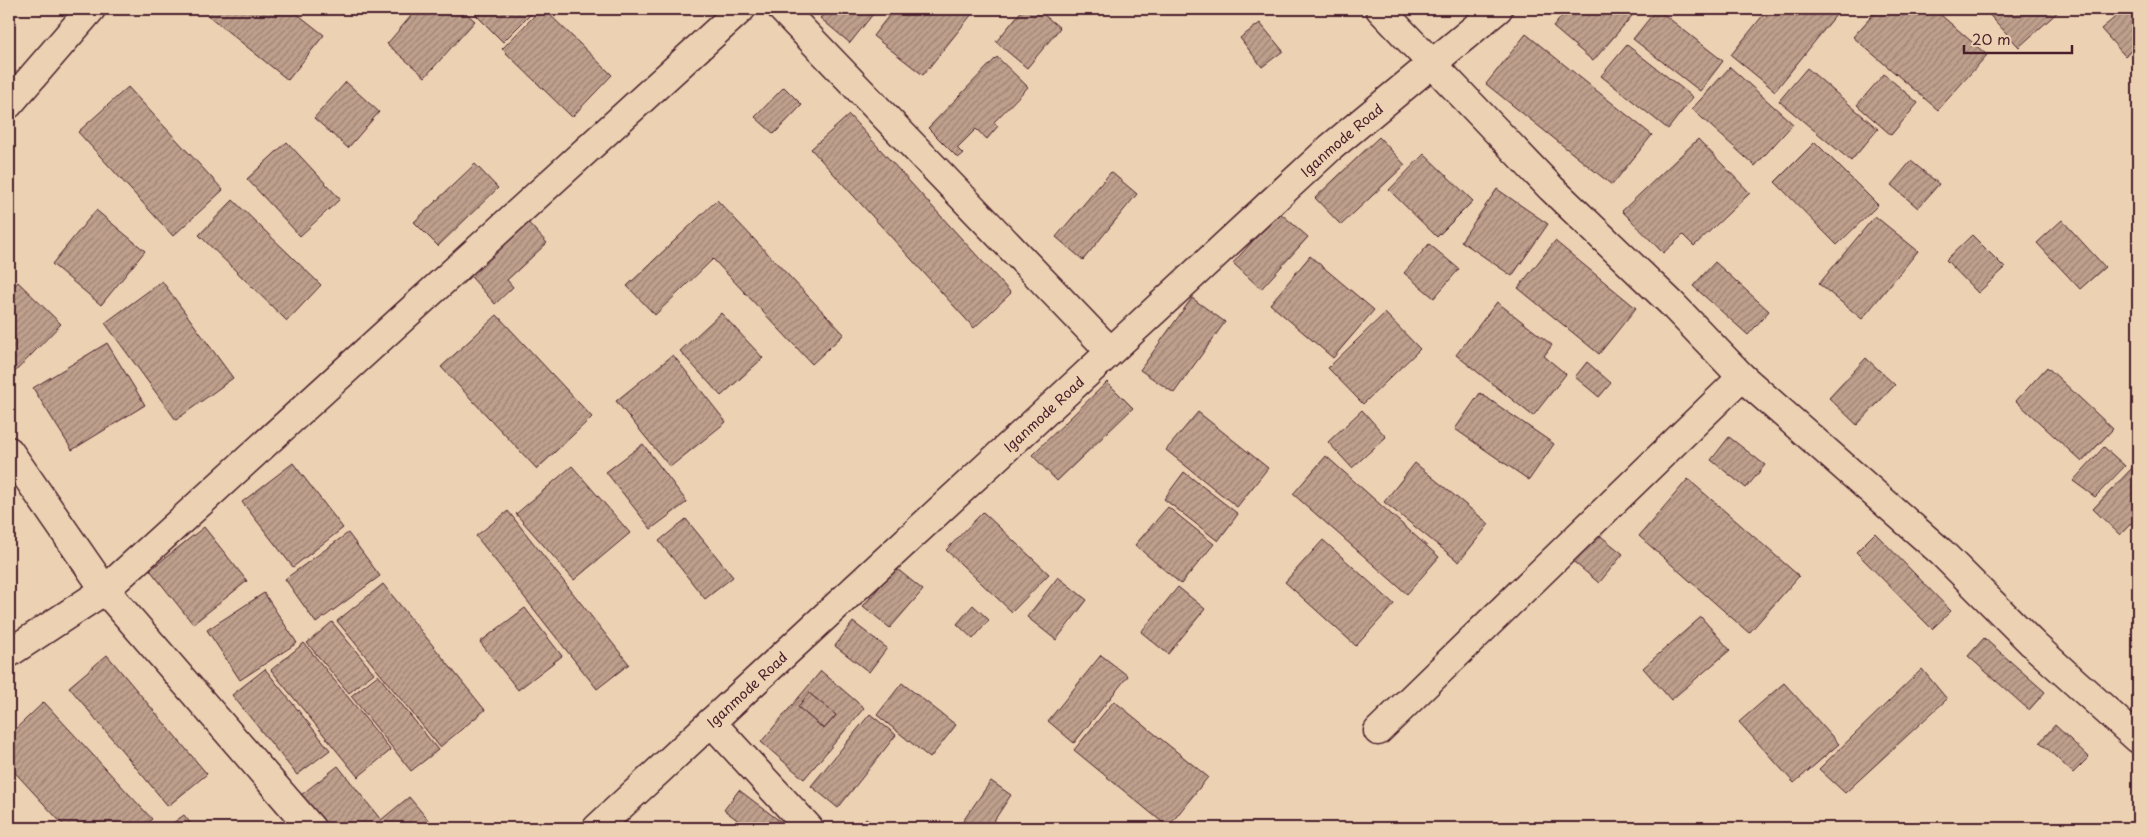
<svg xmlns="http://www.w3.org/2000/svg" width="2147" height="837" font-family="'Playpen Sans',sans-serif">
<defs>
<pattern id="building-hatch" width="6" height="6" patternUnits="userSpaceOnUse" patternTransform="scale(1.25)"><rect width="6" height="6" fill="#bfa08d"/><path d="M-1 1l2-2M0 6l6-6M5 7l2-2" fill="none" stroke="#9d8273"/></pattern>
</defs>
<rect width="100%" height="100%" fill="#ecd2b3"/>
<filter id="ink" filterUnits="userSpaceOnUse"><feTurbulence type="fractalNoise" baseFrequency=".02" numOctaves="2"/><feDisplacementMap in="SourceGraphic" scale="10" xChannelSelector="R" yChannelSelector="G"/><feConvolveMatrix kernelMatrix="1 2 1 2 8 2 1 2 1" color-interpolation-filters="sRGB"/></filter>
<g filter="url(#ink)">
<g fill="url(#building-hatch)" stroke="#4a1f2b" fill-rule="evenodd">
<polygon points="200,9 291,9 324,35 288,80"/>
<polygon points="417,9 461,9 475,21 425,77 387,44"/>
<polygon points="482,9 536,9 503,42 476,15"/>
<polygon points="541,9 544,9 612,75 572,117 502,49"/>
<polygon points="828,9 877,9 850,43 820,18"/>
<polygon points="894,9 976,9 923,75 873,36"/>
<polygon points="1023,9 1037,9 1060,28 1027,68 996,42"/>
<polygon points="1568,9 1638,9 1593,61 1553,27"/>
<polygon points="1657,9 1723,61 1700,91 1633,39"/>
<polygon points="1768,9 1829,9 1836,15 1775,91 1731,55"/>
<polygon points="1878,9 1934,9 1987,55 1938,110 1853,37"/>
<polygon points="1984,9 2061,9 2019,47"/>
<polygon points="2125,9 2138,9 2138,44 2125,56 2101,29"/>
<polygon points="1260,23 1283,51 1262,67 1240,38"/>
<polygon points="1526,34 1652,135 1612,185 1486,84"/>
<polygon points="1627,45 1693,97 1668,129 1601,76"/>
<polygon points="997,57 1028,87 994,122 998,126 987,139 976,129 957,148 963,154 958,158 928,128"/>
<polygon points="1730,67 1793,124 1755,166 1692,109"/>
<polygon points="1807,68 1878,129 1851,161 1779,101"/>
<polygon points="1884,74 1918,103 1891,135 1857,105"/>
<polygon points="346,82 379,112 348,148 314,118"/>
<polygon points="128,87 223,190 173,236 78,132"/>
<polygon points="784,87 802,105 774,134 755,117"/>
<polygon points="849,115 1011,293 974,328 811,149"/>
<polygon points="1379,137 1405,165 1341,225 1315,198"/>
<polygon points="1698,139 1750,193 1694,246 1683,235 1663,253 1622,211"/>
<polygon points="287,142 340,199 300,236 247,179"/>
<polygon points="1815,142 1878,205 1837,245 1775,182"/>
<polygon points="1424,154 1473,201 1437,237 1389,190"/>
<polygon points="1911,161 1939,184 1918,208 1891,185"/>
<polygon points="475,164 498,188 438,246 414,222"/>
<polygon points="1111,172 1137,194 1083,260 1056,237"/>
<polygon points="1497,189 1548,224 1512,276 1461,241"/>
<polygon points="233,200 321,285 287,321 199,235"/>
<polygon points="717,200 844,334 812,364 713,259 655,315 627,286"/>
<polygon points="96,210 145,251 101,305 52,264"/>
<polygon points="1279,212 1308,237 1261,289 1233,263"/>
<polygon points="1875,216 1918,251 1862,319 1819,284"/>
<polygon points="524,218 547,243 507,280 513,287 495,304 466,271"/>
<polygon points="2062,220 2105,267 2080,289 2037,243"/>
<polygon points="1972,235 2005,268 1978,293 1946,260"/>
<polygon points="1555,241 1636,308 1599,354 1518,288"/>
<polygon points="1429,244 1459,269 1434,298 1404,273"/>
<polygon points="1310,256 1374,310 1333,358 1270,304"/>
<polygon points="1715,262 1769,311 1748,335 1693,286"/>
<polygon points="162,281 233,378 176,420 105,323"/>
<polygon points="18,282 61,324 9,378 9,292"/>
<polygon points="1192,298 1225,322 1174,393 1140,370"/>
<polygon points="1497,302 1552,345 1544,356 1566,374 1533,416 1456,355"/>
<polygon points="721,313 763,358 721,396 680,351"/>
<polygon points="1385,313 1420,349 1363,404 1328,368"/>
<polygon points="497,315 592,417 537,469 441,367"/>
<polygon points="107,343 145,405 72,450 33,388"/>
<polygon points="673,355 726,422 670,467 616,401"/>
<polygon points="1866,358 1895,385 1857,425 1829,398"/>
<polygon points="1587,362 1611,383 1599,397 1575,377"/>
<polygon points="2047,367 2113,429 2082,462 2016,401"/>
<polygon points="1107,382 1133,408 1057,481 1032,455"/>
<polygon points="1480,393 1554,444 1529,480 1455,429"/>
<polygon points="1362,410 1386,437 1352,468 1328,442"/>
<polygon points="1198,412 1268,468 1237,507 1166,450"/>
<polygon points="1729,437 1765,465 1746,488 1711,460"/>
<polygon points="643,444 687,502 651,529 606,472"/>
<polygon points="2104,447 2125,466 2095,497 2073,481"/>
<polygon points="1326,456 1439,557 1407,594 1293,494"/>
<polygon points="293,463 343,528 293,567 242,502"/>
<polygon points="1415,463 1489,524 1459,562 1384,502"/>
<polygon points="572,466 630,533 574,580 516,514"/>
<polygon points="2133,467 2138,472 2138,516 2120,535 2093,509"/>
<polygon points="1184,472 1238,514 1218,541 1164,499"/>
<polygon points="1688,479 1799,576 1749,633 1639,536"/>
<polygon points="1168,507 1214,544 1181,584 1135,545"/>
<polygon points="508,511 629,664 597,689 476,536"/>
<polygon points="983,512 1049,574 1012,612 946,550"/>
<polygon points="686,519 733,577 705,599 659,541"/>
<polygon points="204,527 247,581 193,624 150,570"/>
<polygon points="1592,529 1623,554 1599,583 1569,558"/>
<polygon points="348,533 380,576 316,623 285,579"/>
<polygon points="1875,533 1951,611 1932,629 1856,552"/>
<polygon points="1323,540 1394,604 1356,646 1285,582"/>
<polygon points="896,568 923,590 890,628 863,606"/>
<polygon points="1058,577 1087,600 1056,640 1027,617"/>
<polygon points="383,584 485,710 440,747 337,621"/>
<polygon points="1178,587 1205,609 1168,654 1141,632"/>
<polygon points="264,593 297,643 240,680 207,630"/>
<polygon points="973,605 989,620 973,639 957,624"/>
<polygon points="525,608 562,656 518,690 480,642"/>
<polygon points="1701,617 1730,650 1671,700 1643,668"/>
<polygon points="332,622 374,673 349,693 307,643"/>
<polygon points="853,622 887,648 869,672 835,646"/>
<polygon points="1984,638 2045,692 2029,710 1968,656"/>
<polygon points="304,643 391,750 358,777 271,670"/>
<polygon points="107,655 207,774 168,806 69,687"/>
<polygon points="1101,655 1128,676 1074,743 1048,721"/>
<polygon points="265,669 330,750 297,775 232,695"/>
<polygon points="1922,669 1947,699 1845,793 1819,769"/>
<path d="M821,671L864,708L804,779L761,742ZM809,693L836,715L824,729L798,707Z"/>
<polygon points="378,675 438,750 411,771 351,696"/>
<polygon points="902,683 956,725 930,758 877,715"/>
<polygon points="1784,683 1839,744 1794,783 1739,722"/>
<polygon points="809,693 836,715 824,729 798,707"/>
<polygon points="1114,701 1208,777 1168,827 1074,750"/>
<polygon points="44,702 152,819 142,828 66,828 9,766 9,735"/>
<polygon points="870,714 896,735 838,808 811,786"/>
<polygon points="2055,725 2089,757 2073,773 2040,742"/>
<polygon points="338,766 381,820 409,797 435,828 328,828 301,795"/>
<polygon points="991,781 1011,795 989,828 974,828 963,821"/>
<polygon points="739,790 789,828 748,828 724,810"/>
<polygon points="184,815 194,828 166,828"/>
<polygon points="866,818 878,828 858,828"/>
</g>
<g fill="none" stroke-linecap="round" stroke-linejoin="round">
<g stroke="#4a1f2b" stroke-width="31">
<g id="minor">
<polyline points="782,9 1110,351"/>
<polyline points="1380,9 1551,188 1671,303 1742,377 1941,552 2036,647 2138,739"/>
<polyline points="9,104 91,9"/>
<polyline points="9,451 105,590 311,828"/>
<polyline points="9,653 105,590 741,9"/>
<polyline points="711,722 809,828"/>
<polyline points="1378,731 1742,377"/>
<path id="s1" d="M597,828L1330,148L1498,9"/>
</g>
</g>
<use href="#minor" stroke="#ecd2b3" stroke-width="28"/>
</g>
</g>
<g text-anchor="middle" dominant-baseline="central" stroke-width="4.5" stroke-linejoin="round" paint-order="stroke">
<g font-size="14" fill="#4a1f2b" stroke="#ecd2b3">
<text stroke="none"><textPath href="#s1" startOffset="1014">Iganmode Road</textPath></text>
<text stroke="none"><textPath href="#s1" startOffset="609">Iganmode Road</textPath></text>
<text stroke="none"><textPath href="#s1" startOffset="204">Iganmode Road</textPath></text>
</g>
</g>
<rect width="2147" height="837" fill="none" stroke="#ecd2b3" stroke-width="30"/>
<rect x="15" y="15" width="2117" height="807" fill="none" stroke="#4a1f2b" stroke-width="2" filter="url(#ink)"/>
<path d="M1964 45v8h108v-8" fill="none" stroke="#4a1f2b" stroke-width="2.5"/>
<text x="1972" y="45" font-size="15" fill="#4a1f2b" stroke="#ecd2b3" stroke-width="4" paint-order="stroke">20 m</text>
</svg>
